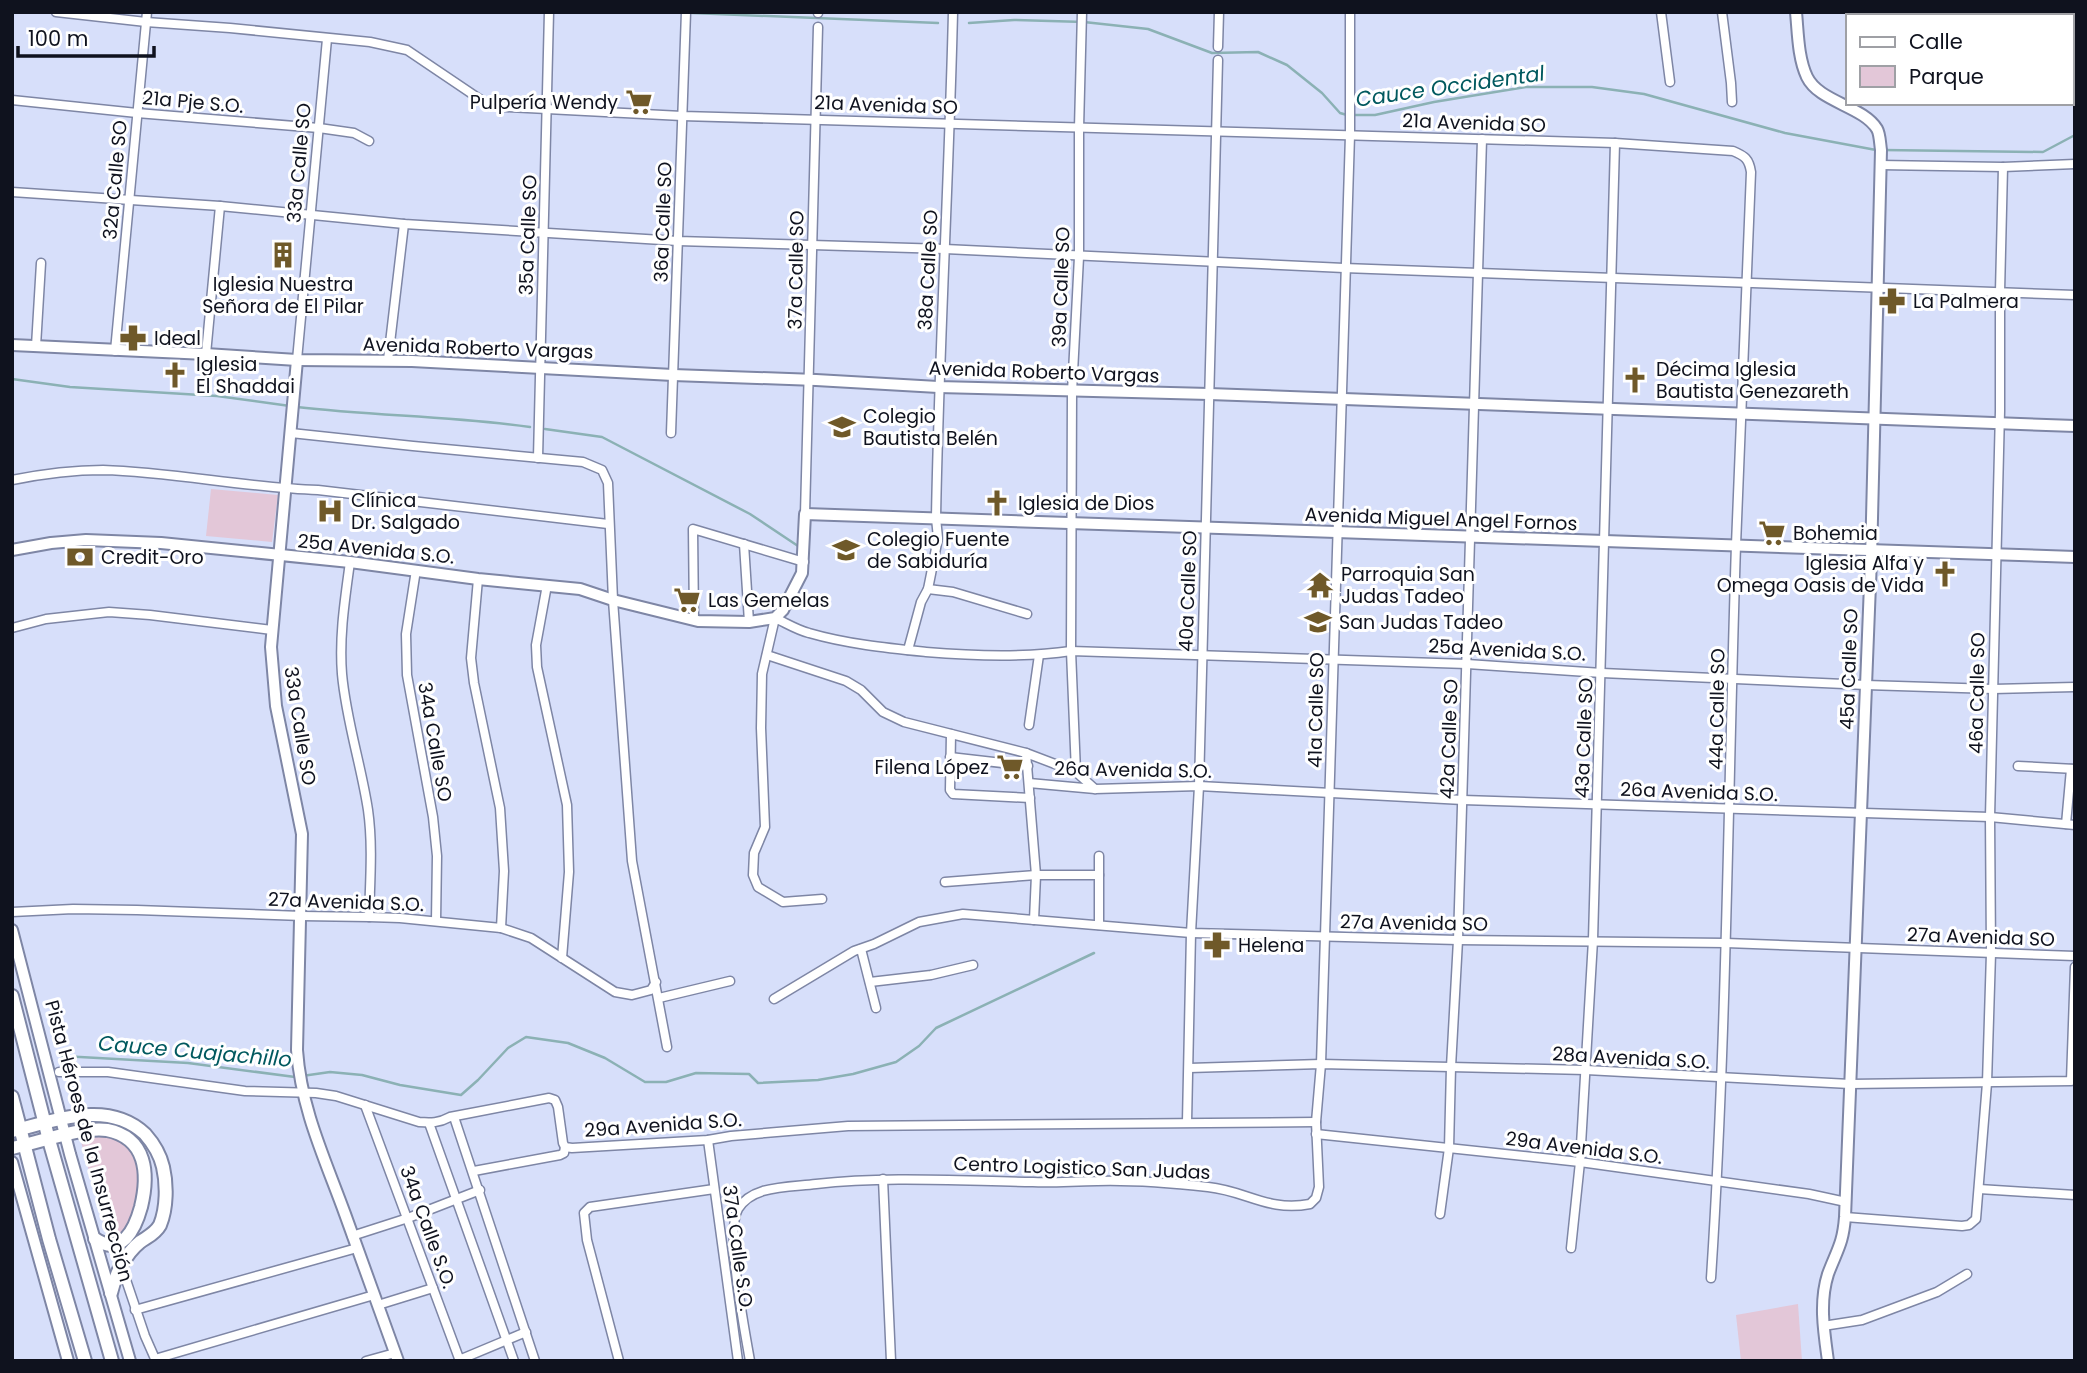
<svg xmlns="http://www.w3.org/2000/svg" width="2087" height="1373" font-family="Poppins,sans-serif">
<rect width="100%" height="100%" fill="#d7dffa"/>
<g fill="#e3c7d8">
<polygon points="211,489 278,495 272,542 206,536"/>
<path d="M95,1134C102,1135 111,1136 117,1138C145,1149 144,1189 135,1212C132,1220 126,1229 122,1237L108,1240L80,1138Z"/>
<polygon points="1798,1304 1802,1361 1741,1361 1736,1315"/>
</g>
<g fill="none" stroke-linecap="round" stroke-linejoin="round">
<g stroke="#8bb1b4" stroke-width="2.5">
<polyline points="669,12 938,23"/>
<polyline points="969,23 1014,20 1084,22 1148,29 1212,53 1258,52 1287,65 1322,93 1340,113 1347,115"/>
<polyline points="1354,115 1375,115 1434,102 1526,87 1592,87 1644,94 1785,133 1876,150"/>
<polyline points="1883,150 2043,152 2075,135"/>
<polyline points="12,379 70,387 217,396 290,406"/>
<path d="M297,407C374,416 453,416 530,427"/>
<polyline points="545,429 602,437 750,514 798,546"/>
<polyline points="62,1056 188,1063 295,1077"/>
<polyline points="302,1076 330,1072 362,1075 400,1085 461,1095 478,1080 508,1048 526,1037 568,1043 605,1058 645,1082 666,1082 696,1073 749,1074 758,1083 818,1080 853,1074 896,1062 919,1046 936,1028 1094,953"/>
</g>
<g stroke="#7e86a5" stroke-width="11">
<g id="minor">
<path d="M56,12L146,22L230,28L370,42L407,50L487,104L506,107L682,116L1615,143L1733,151C1745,156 1749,159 1751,172C1746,296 1740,420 1736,545C1728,789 1727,1034 1711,1278"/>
<polyline points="1661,12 1670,82"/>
<polyline points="1722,12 1731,83 1732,102"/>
<polyline points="1928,12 1929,16"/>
<polyline points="1986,12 1986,16"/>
<polyline points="818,13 818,12"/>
<polyline points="1218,47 1219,12"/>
<polyline points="12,100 137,113 319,128 354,133 369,141"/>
<polyline points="1880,165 2003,167 2075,164"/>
<polyline points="12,192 220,206 404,224 678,241 945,249 1344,268 2075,295"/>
<polyline points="36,346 41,263"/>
<polyline points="115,351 147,12"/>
<polyline points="206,354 220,206"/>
<polyline points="297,360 327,39"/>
<polyline points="388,360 404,224"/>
<polyline points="291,433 413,446 583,462 602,470 608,483 613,600 632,861 667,1047"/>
<polyline points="671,433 686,12"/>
<polyline points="538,458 549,12"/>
<path d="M12,480C42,474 73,470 103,470C175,472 246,488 318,490L608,524"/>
<polyline points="805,514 818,27"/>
<polyline points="744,544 749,622"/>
<path d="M350,562C345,599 339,636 342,674C346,720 361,764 368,810C373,845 370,882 369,917"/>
<polyline points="416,570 406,634 407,675 433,817 437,856 436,921"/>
<polyline points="478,579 471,658 474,683 500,808 504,871 501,928"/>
<polyline points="547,585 536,645 537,667 567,805 569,872 562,958"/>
<polyline points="928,589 953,592 1027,614"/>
<polyline points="694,620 693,529 804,562"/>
<polyline points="12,628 46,619 109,612 150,615 272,630"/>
<path d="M908,650L921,602L928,589L931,574L938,538L936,518C939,349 949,181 953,12"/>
<polyline points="767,655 846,681 861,690 883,712 904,722 1026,753 1076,772 1095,789"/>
<polyline points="1029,725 1039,655"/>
<polyline points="951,734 950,790 953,794 1030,798"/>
<polyline points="1026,753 1036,875 1034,920"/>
<polyline points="950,757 1028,766"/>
<polyline points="2018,766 2075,769"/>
<polyline points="1076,772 1071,651 1072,392 1079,257 1079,128 1082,12"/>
<polyline points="1029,783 1095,789 1199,786 1463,800 1990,817 2075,825"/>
<polyline points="2066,824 2071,769"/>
<polyline points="1099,856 1099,925"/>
<polyline points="945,882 1036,875 1099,875"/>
<path d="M822,899L783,902L758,887L753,875L754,853L765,827L761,728L762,674L775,618C786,623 797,630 809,633C847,644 887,648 926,652C974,656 1023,658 1071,651L1467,664L1602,673L1866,685L1993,689L2075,687"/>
<polyline points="12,912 73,909 137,910 302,916 369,917 400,918 501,928 531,938 615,992 632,995 651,990 656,982"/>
<polyline points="861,949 876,1008"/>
<polyline points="870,982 931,975 973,965"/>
<polyline points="659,998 730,981"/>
<polyline points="774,999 854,951 874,944 919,922 963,914 1191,933 1458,940 1726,943 2075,956"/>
<polyline points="1189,1068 1321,1064 1586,1070 1850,1084 2071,1081 2075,967"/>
<path d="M59,1072H108L245,1091L316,1093L336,1096L419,1122C431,1123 439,1123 450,1117L549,1098L555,1100L558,1107L563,1143L565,1147L572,1148L708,1140L731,1136L848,1126L1316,1122"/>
<polyline points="365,1105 460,1361"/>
<polyline points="454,1117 535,1361"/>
<polyline points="1187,1122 1191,933 1199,786 1218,60"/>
<polyline points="429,1123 514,1361"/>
<polyline points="1316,1134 1580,1162 1809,1194 1846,1202"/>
<polyline points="708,1140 738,1361"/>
<polyline points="474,1171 560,1155 564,1153 565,1147"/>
<polyline points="883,1179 891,1361"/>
<polyline points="1979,1189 2075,1195"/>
<polyline points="1440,1214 1449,1148 1451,1067 1458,940 1482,139"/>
<polyline points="1845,1217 1962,1226 1969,1225 1976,1219 1987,1083 1991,953 1990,817 2000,411 2000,292 2003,167"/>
<polyline points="352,1236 408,1218 480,1190"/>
<polyline points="1571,1248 1580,1162 1593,940 1615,143"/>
<polyline points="119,1269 124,1274 145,1336 156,1361"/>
<polyline points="378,1305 433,1288"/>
<polyline points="135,1310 357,1248"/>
<polyline points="1823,1326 1862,1320 1937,1292 1967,1274"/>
<polyline points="155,1359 374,1295"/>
<polyline points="459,1360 526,1332"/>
<polyline points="366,1361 395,1353"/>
<polyline points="619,1361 587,1240 584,1213 590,1207 714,1189"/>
<path d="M750,1361C745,1331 725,1232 738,1209C744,1199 753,1194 763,1191C780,1186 799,1186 816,1184C888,1176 960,1181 1033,1182C1054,1183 1075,1181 1097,1181C1134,1180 1171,1183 1208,1187C1247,1191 1268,1212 1310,1204L1316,1198L1319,1187L1316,1122L1321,1064L1350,135V12"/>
</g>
</g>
<g stroke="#7e86a5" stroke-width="14">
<g id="tertiary">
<path d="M1796,12C1798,33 1798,58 1807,77C1819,102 1863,106 1877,129C1880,134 1880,144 1881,150L1871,559L1845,1217C1843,1244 1837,1250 1828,1274C1819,1302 1824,1332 1828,1361"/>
<polyline points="12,345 206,354 297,360 412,361 673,375 816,380 938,387 1209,394 2075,426"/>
<path d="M297,360L271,647L276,706L302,834L297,1050C301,1109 325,1159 345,1214C363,1263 380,1312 398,1361"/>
<polyline points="12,550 51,543 86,540 161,543 350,562 478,579 580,589 613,600 698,621 749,622 775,618 783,610 802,573 805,514 2075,557"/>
<polyline points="12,930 70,1154 130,1361"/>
<polyline points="12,1162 68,1361"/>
</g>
</g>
<g stroke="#7e86a5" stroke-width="16">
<g id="secondary">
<path d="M12,1131C55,1121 108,1099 145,1134C153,1143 160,1154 163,1167C167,1184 167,1208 160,1225C155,1234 147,1237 140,1242C125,1254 115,1275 111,1293"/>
<path d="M12,1148C37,1143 83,1126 107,1130C147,1138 149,1174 141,1207C135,1229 122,1257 95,1239"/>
</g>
</g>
<g stroke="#7e86a5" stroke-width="16">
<g id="primary">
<polyline points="12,996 49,1140 112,1361"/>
<polyline points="12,1097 49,1239 85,1361"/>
</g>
</g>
<use href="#minor" stroke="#fff" stroke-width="8"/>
<use href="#tertiary" stroke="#fff" stroke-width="10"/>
<use href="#secondary" stroke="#fff" stroke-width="12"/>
<use href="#primary" stroke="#fff" stroke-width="12"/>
</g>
<defs>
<g id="supermarket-bare" transform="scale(2.1)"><path d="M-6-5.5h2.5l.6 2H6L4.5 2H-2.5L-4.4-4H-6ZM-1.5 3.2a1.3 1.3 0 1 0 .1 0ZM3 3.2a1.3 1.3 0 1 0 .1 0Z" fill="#6f5929" stroke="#fff" stroke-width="2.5" paint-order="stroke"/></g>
<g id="building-bare" transform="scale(2.1)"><path d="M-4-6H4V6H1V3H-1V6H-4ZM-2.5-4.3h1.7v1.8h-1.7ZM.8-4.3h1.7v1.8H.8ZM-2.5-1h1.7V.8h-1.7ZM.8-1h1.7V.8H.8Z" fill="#6f5929" stroke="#fff" stroke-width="2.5" paint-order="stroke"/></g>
<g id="pharmacy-bare" transform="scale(2.1)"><path d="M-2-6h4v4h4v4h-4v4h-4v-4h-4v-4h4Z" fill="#6f5929" stroke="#fff" stroke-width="2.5" paint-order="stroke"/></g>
<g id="church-bare" transform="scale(2.1)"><path d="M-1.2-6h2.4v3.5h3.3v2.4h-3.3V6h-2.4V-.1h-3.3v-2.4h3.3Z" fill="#6f5929" stroke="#fff" stroke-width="2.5" paint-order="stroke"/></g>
<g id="school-bare" transform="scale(2.1)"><path d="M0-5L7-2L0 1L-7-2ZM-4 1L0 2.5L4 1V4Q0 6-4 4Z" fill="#6f5929" stroke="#fff" stroke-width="2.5" paint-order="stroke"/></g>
<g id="hospital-bare" transform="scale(2.1)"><path d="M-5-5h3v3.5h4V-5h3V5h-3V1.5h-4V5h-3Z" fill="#6f5929" stroke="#fff" stroke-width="2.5" paint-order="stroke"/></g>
<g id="bank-bare" transform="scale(2.1)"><path d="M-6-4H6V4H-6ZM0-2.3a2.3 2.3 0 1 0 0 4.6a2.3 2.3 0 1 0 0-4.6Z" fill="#6f5929" stroke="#fff" stroke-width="2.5" paint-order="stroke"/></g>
<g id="temple-bare" transform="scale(2.1)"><path d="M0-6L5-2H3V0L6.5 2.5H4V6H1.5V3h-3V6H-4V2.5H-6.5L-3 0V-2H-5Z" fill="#6f5929" stroke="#fff" stroke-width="2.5" paint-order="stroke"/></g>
<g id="university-bare" transform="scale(2.1)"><path d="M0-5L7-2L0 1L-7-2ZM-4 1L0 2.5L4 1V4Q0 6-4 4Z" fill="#6f5929" stroke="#fff" stroke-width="2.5" paint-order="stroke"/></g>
</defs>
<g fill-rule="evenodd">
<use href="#supermarket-bare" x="639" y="102"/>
<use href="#building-bare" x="283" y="255"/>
<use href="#pharmacy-bare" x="1892" y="301"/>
<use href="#pharmacy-bare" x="133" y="338"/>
<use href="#church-bare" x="175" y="375"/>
<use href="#church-bare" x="1635" y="380"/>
<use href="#school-bare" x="842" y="427"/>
<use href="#church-bare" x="997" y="503"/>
<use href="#hospital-bare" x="330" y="511"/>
<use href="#supermarket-bare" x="1772" y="533"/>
<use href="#school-bare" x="846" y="550"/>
<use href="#bank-bare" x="80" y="557"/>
<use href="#church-bare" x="1945" y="574"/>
<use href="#temple-bare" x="1320" y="585"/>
<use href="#supermarket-bare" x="687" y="600"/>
<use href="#university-bare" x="1318" y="622"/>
<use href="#supermarket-bare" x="1010" y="767"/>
<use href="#pharmacy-bare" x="1217" y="945"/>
</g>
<g text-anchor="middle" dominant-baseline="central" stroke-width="6" stroke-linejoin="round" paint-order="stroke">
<g font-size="19" fill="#0f121e" stroke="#fff">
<text transform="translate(193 102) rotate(5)">21a Pje S.O.</text>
<text transform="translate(886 105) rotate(2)">21a Avenida SO</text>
<text transform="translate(1474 123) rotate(2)">21a Avenida SO</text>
<text transform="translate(299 163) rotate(-85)">33a Calle SO</text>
<text transform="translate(115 180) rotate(-85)">32a Calle SO</text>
<text transform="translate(663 222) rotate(-88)">36a Calle SO</text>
<text transform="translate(528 235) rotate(-88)">35a Calle SO</text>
<text transform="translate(796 270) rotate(-89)">37a Calle SO</text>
<text transform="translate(928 270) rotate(-87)">38a Calle SO</text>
<text transform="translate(1061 287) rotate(-88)">39a Calle SO</text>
<text transform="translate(478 348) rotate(2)">Avenida Roberto Vargas</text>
<text transform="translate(1044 372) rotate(2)">Avenida Roberto Vargas</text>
<text transform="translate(1441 519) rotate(2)">Avenida Miguel Angel Fornos</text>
<text transform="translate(376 549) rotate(6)">25a Avenida S.O.</text>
<text transform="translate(1188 591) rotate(-88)">40a Calle SO</text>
<text transform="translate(1507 650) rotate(3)">25a Avenida S.O.</text>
<text transform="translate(1849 669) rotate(-88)">45a Calle SO</text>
<text transform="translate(1977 693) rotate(-89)">46a Calle SO</text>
<text transform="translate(1717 709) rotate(-89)">44a Calle SO</text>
<text transform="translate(1316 710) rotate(-89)">41a Calle SO</text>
<text transform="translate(300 726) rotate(81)">33a Calle SO</text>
<text transform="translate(1584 738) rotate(-88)">43a Calle SO</text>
<text transform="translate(1449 739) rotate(-88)">42a Calle SO</text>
<text transform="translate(435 742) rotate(80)">34a Calle SO</text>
<text transform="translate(1133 770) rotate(1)">26a Avenida S.O.</text>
<text transform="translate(1699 792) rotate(2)">26a Avenida S.O.</text>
<text transform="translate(346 902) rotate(2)">27a Avenida S.O.</text>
<text transform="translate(1414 923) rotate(1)">27a Avenida SO</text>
<text transform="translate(1981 937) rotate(2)">27a Avenida SO</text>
<text transform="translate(1631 1058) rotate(3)">28a Avenida S.O.</text>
<text transform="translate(663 1125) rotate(-4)">29a Avenida S.O.</text>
<text transform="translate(89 1141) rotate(75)">Pista Héroes de la Insurrección</text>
<text transform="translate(1584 1148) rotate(7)">29a Avenida S.O.</text>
<text transform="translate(1082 1168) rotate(2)">Centro Logistico San Judas</text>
<text transform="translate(428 1227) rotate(70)">34a Calle S.O.</text>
<text transform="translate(738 1248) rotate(82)">37a Calle S.O.</text>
</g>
<g font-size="19" fill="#0f121e" stroke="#fff" text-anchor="start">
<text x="618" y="102" text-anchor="end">Pulpería Wendy</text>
<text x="283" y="284" text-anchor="middle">Iglesia Nuestra<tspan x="283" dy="22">Señora de El Pilar</tspan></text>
<text x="1913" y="301">La Palmera</text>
<text x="154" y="338">Ideal</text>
<text x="196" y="364">Iglesia<tspan x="196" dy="22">El Shaddai</tspan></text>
<text x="1656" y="369">Décima Iglesia<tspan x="1656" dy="22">Bautista Genezareth</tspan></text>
<text x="863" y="416">Colegio<tspan x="863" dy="22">Bautista Belén</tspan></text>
<text x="351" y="500">Clínica<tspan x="351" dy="22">Dr. Salgado</tspan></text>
<text x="1018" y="503">Iglesia de Dios</text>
<text x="1793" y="533">Bohemia</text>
<text x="867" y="539">Colegio Fuente<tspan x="867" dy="22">de Sabiduría</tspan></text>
<text x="101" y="557">Credit-Oro</text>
<text x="1924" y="563" text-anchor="end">Iglesia Alfa y<tspan x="1924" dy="22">Omega Oasis de Vida</tspan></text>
<text x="1341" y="574">Parroquia San<tspan x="1341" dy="22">Judas Tadeo</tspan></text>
<text x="708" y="600">Las Gemelas</text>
<text x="1339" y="622">San Judas Tadeo</text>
<text x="989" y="767" text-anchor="end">Filena López</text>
<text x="1238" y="945">Helena</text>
</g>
<g font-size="21" font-style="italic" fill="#01595f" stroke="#fff">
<text transform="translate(1450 86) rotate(-8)">Cauce Occidental</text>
<text transform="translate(195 1051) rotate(5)">Cauce Cuajachillo</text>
</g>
</g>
<rect width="2087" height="1373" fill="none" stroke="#0f121e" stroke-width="28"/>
<rect x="1846" y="14" width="228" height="91" fill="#ffffff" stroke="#9fa0a5" stroke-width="2"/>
<rect x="1860" y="37" width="35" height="10" fill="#ffffff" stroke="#9fa0a5" stroke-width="2"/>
<text x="1909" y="49" font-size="21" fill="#0f121e">Calle</text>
<rect x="1860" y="66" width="35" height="21" fill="#e3c7d8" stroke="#9fa0a5" stroke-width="2"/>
<text x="1909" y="84" font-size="21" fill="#0f121e">Parque</text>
<path d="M18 46v10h136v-10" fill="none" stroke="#0f121e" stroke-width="3.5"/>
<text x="28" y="46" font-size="21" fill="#0f121e" stroke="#ffffff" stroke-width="5" paint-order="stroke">100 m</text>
</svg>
